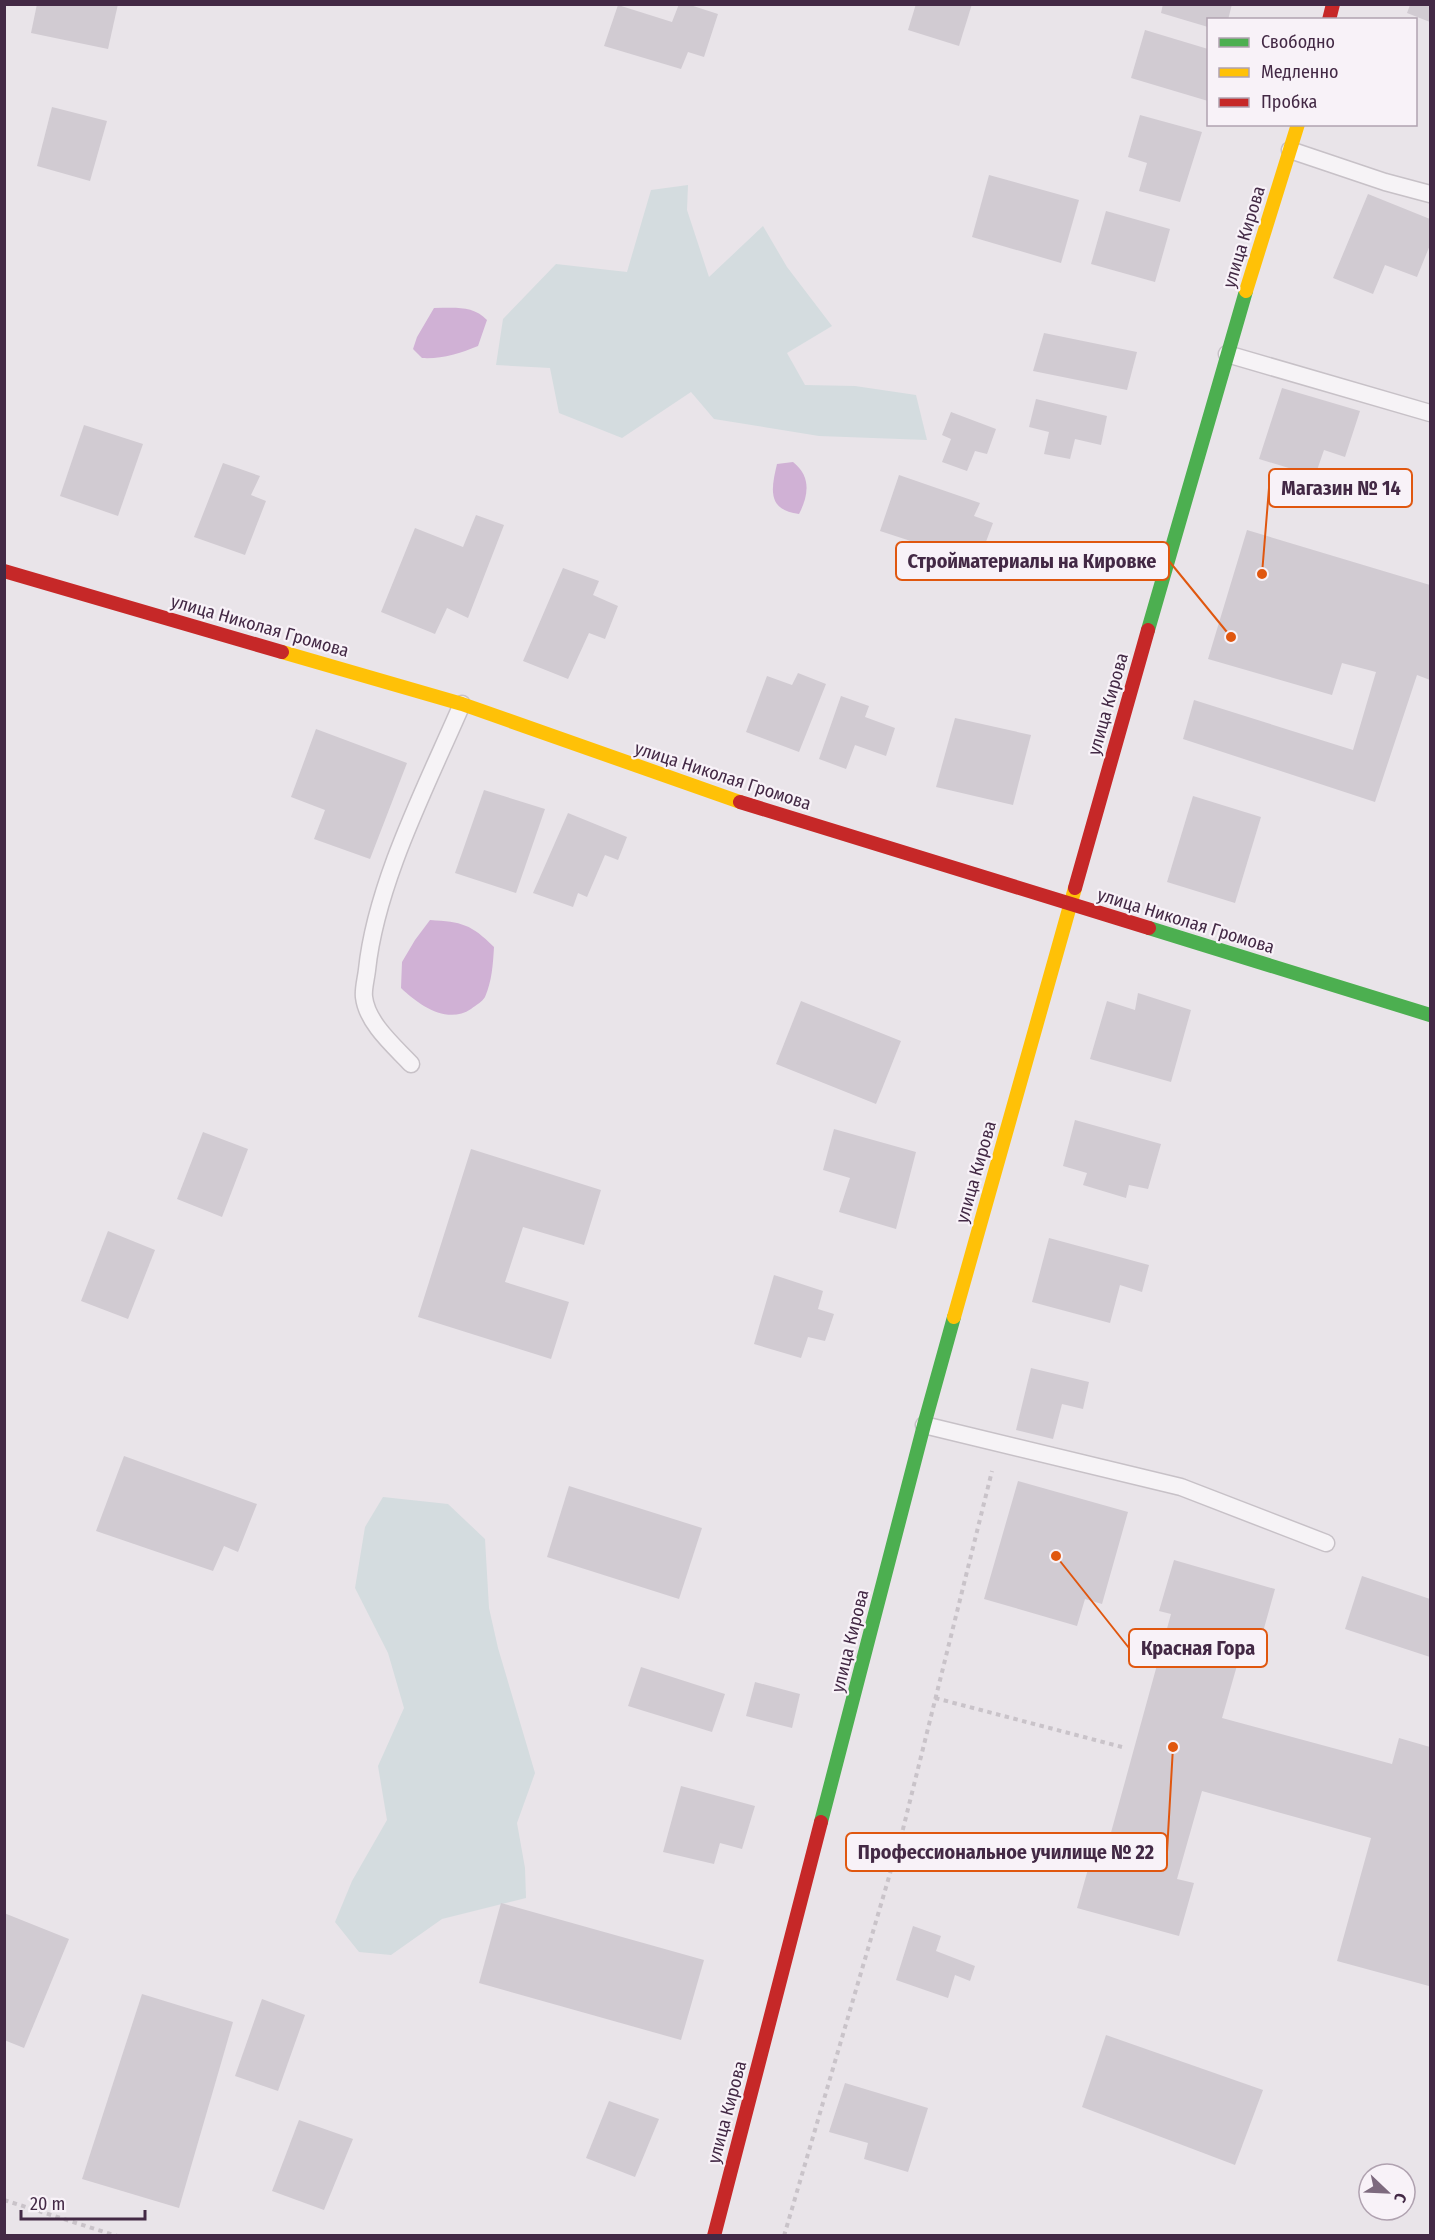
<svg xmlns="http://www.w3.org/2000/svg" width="1435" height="2240" font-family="'Fira Sans Condensed',sans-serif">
<rect width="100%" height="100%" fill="#e9e4e9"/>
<g fill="#d4dcdf">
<polygon points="688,185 687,210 709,277 763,226 787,267 832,326 787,353 805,385 855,386 916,395 927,440 819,436 714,419 691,392 622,438 559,413 550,368 496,365 503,319 556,264 627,272 651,190"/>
<polygon points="383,1497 448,1504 485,1539 489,1608 498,1648 535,1773 517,1823 525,1868 526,1898 442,1919 391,1955 359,1952 335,1922 352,1881 387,1820 378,1766 404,1708 388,1653 355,1588 365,1527"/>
</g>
<g fill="#d0b1d5">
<path d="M434,308C454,308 473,305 487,320L478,346C459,354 442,359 422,358L413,349L417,337Z"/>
<path d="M793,462C811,476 809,495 799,514C767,510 771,489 777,464Z"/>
<path d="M430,920C462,922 471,924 494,947C493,964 492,981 485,997C482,1002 476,1005 471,1009C447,1025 419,1005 401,988L402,962L415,940Z"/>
</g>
<g fill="#d1cbd2">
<polygon points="37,4 118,4 108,49 31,33"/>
<polygon points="679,4 687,4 718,14 704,57 688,52 681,69 604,46 618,5 672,22"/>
<polygon points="916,4 972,4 959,46 908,30"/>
<polygon points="1163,4 1232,4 1228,20 1208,20 1208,27 1161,13"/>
<polygon points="1410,5 1430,5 1430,22 1407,13"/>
<polygon points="1145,30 1208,49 1208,101 1131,78"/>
<polygon points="52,107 107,121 90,181 37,166"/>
<polygon points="1140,115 1202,132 1180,202 1139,191 1147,163 1128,157"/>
<polygon points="989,175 1079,200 1061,263 972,237"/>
<polygon points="1368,194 1430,219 1430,245 1417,277 1385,265 1373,294 1333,278"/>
<polygon points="1106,211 1170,229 1155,282 1091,264"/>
<polygon points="1044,333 1137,352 1127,390 1033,371"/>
<polygon points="1282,388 1360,411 1345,457 1324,450 1315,476 1259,459"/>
<polygon points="1036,399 1107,416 1101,445 1075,439 1070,459 1044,454 1049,432 1029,427"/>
<polygon points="951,412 996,429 987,454 975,451 967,471 942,462 951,439 942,435"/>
<polygon points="84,425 143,444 118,516 60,496"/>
<polygon points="223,463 260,476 251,495 266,501 245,555 194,537"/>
<polygon points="899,475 980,503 974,516 993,523 978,563 880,531"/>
<polygon points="476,515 504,525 468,618 447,608 435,634 381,612 415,528 463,547"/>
<polygon points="1247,530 1430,585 1430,680 1417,675 1375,802 1183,739 1194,700 1353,750 1376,672 1342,663 1332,695 1208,659"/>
<polygon points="563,568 599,581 593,595 618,606 605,639 589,633 568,679 523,661"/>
<polygon points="798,673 826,684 799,752 746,732 767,676 792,685"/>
<polygon points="841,696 869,706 865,717 895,728 886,756 855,745 846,769 819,759"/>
<polygon points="955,718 1031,735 1013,805 936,787"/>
<polygon points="316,729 407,763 370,859 314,839 325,810 291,797"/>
<polygon points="484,790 545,809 516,893 455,873"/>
<polygon points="1193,796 1261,817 1235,903 1167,882"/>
<polygon points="568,813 627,837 618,860 605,855 587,897 578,893 573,907 533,893"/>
<polygon points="1138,993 1191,1010 1171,1082 1090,1059 1107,1001 1135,1010"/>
<polygon points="801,1001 901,1041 876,1104 776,1064"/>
<polygon points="1075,1120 1161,1144 1148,1189 1129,1185 1126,1198 1083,1185 1087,1173 1063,1166"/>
<polygon points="834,1129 916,1152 896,1229 839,1212 850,1178 823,1170"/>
<polygon points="203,1132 248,1149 222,1217 177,1199"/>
<polygon points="471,1149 601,1190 584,1245 523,1227 505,1282 569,1302 551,1359 418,1317"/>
<polygon points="108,1231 155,1250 128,1319 81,1301"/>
<polygon points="1049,1238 1149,1265 1142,1292 1120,1285 1110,1323 1032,1302"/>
<polygon points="774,1275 823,1291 818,1309 834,1314 825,1341 808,1337 801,1358 754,1344"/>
<polygon points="1031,1368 1089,1382 1083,1409 1062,1404 1053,1439 1016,1430"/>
<polygon points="124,1456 257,1504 238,1552 224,1546 213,1571 96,1531"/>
<polygon points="1018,1481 1128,1512 1102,1604 1085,1599 1077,1626 984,1599"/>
<polygon points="569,1486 702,1528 679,1599 547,1557"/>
<polygon points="1174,1560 1275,1589 1261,1639 1246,1634 1222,1718 1392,1764 1399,1738 1430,1747 1430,1980 1429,1986 1337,1961 1371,1838 1202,1791 1177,1879 1194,1883 1179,1936 1077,1908 1092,1855 1104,1858 1171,1614 1159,1611"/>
<polygon points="1362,1576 1430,1599 1430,1657 1345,1629"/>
<polygon points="641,1667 725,1694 712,1732 628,1706"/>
<polygon points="755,1682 800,1694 792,1728 746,1716"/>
<polygon points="681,1786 755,1806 742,1849 720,1843 714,1864 663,1852"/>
<polygon points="501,1903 704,1960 681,2040 479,1983"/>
<polygon points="4,1913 69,1939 24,2048 4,2040"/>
<polygon points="913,1926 941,1936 936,1951 975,1966 970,1981 955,1975 948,1998 896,1980"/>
<polygon points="142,1994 233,2022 179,2208 82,2179"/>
<polygon points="262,1999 305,2015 278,2091 235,2076"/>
<polygon points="1106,2035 1263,2090 1235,2165 1082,2107"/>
<polygon points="845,2083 928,2108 908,2172 864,2159 868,2143 829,2132"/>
<polygon points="609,2101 659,2119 635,2177 586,2158"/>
<polygon points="299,2120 353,2139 324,2210 272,2191"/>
</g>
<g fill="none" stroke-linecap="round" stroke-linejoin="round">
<g stroke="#c7c1c7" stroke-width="19">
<g id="lane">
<polyline points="1290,150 1385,182 1430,194"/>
<polyline points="1227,354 1430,413"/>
<path d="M411,1064C394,1046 367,1023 364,997C363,989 366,979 367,970C376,883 427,785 462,704"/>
<polyline points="924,1425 1181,1487 1326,1543"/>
</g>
</g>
<g stroke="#c9c3c9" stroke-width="4" stroke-dasharray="4.5 4.5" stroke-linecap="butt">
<polyline points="935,1698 1122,1747"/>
<polyline points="4,2200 117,2236"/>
<polyline points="784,2236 903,1829 992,1471"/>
</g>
<use href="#lane" stroke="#f6f3f6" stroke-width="16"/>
<g stroke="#4caf50" stroke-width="14">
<polyline points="1148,630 1246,291"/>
<polyline points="1149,928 1430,1015"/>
<polyline points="821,1822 924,1425 954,1317"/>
</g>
<g stroke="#ffc107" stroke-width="14">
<polyline points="1246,291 1298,124"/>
<polyline points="282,652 462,704 740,802"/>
<polyline points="954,1317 1075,888"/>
</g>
<g stroke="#c62828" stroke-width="14">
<polyline points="1329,20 1333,4"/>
<polyline points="4,571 282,652"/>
<polyline points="740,802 1149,928"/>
<polyline points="1075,888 1148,630"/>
<polyline points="714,2236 821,1822"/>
</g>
</g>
<g text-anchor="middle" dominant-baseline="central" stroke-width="4.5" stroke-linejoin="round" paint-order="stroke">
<g font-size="18" fill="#432945" stroke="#f8f2f8">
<text transform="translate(1244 237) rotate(-73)">улица Кирова</text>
<text transform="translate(260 626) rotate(16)">улица Николая Громова</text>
<text transform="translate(1108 704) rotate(-74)">улица Кирова</text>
<text transform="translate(723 776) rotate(18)">улица Николая Громова</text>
<text transform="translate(1186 921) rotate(17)">улица Николая Громова</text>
<text transform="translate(976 1172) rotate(-74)">улица Кирова</text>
<text transform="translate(850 1641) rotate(-76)">улица Кирова</text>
<text transform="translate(727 2112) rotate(-75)">улица Кирова</text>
</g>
</g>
<path fill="none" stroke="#e0570f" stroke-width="2" d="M1262 574L1269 488M1231 637L1169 561M1056 1556L1129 1648M1173 1747L1167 1852"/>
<g fill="#e0570f" stroke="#f8f2f8" stroke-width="2">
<circle cx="1262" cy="574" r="6"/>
<circle cx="1231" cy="637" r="6"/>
<circle cx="1056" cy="1556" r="6"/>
<circle cx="1173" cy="1747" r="6"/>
</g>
<g fill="#f8f2f8" stroke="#e0570f" stroke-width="2">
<rect x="1269" y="469" width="143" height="38" rx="6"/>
<rect x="896" y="542" width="273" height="38" rx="6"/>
<rect x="1129" y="1629" width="138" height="38" rx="6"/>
<rect x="846" y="1833" width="321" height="38" rx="6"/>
</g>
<g font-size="20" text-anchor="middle" font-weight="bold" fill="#432945">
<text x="1341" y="495">Магазин № 14</text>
<text x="1032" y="568">Стройматериалы на Кировке</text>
<text x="1198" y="1655">Красная Гора</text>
<text x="1006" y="1859">Профессиональное училище № 22</text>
</g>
<rect width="1435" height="2240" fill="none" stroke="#432945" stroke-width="12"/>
<rect x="1207" y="18" width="210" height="108" fill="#f8f2f8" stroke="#b0a2b0" stroke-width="1.5"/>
<rect x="1219" y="38" width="30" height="9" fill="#4caf50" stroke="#b0a2b0" stroke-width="1.5"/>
<text x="1261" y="48" font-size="18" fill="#432945">Свободно</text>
<rect x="1219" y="68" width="30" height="9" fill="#ffc107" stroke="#b0a2b0" stroke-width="1.5"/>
<text x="1261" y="78" font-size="18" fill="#432945">Медленно</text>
<rect x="1219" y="98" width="30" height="9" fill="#c62828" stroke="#b0a2b0" stroke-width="1.5"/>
<text x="1261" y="108" font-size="18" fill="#432945">Пробка</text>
<g transform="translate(1387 2192) rotate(113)"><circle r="28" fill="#f8f2f8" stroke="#b0a2b0" stroke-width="1.5"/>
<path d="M0-4.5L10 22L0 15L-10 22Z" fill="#7d6a7e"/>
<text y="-9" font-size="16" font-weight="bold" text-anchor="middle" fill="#432945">С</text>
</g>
<path d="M21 2210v9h124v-9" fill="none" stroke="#432945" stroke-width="3"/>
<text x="30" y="2210" font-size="18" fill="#432945" stroke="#f8f2f8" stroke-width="4.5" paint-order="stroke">20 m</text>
</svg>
